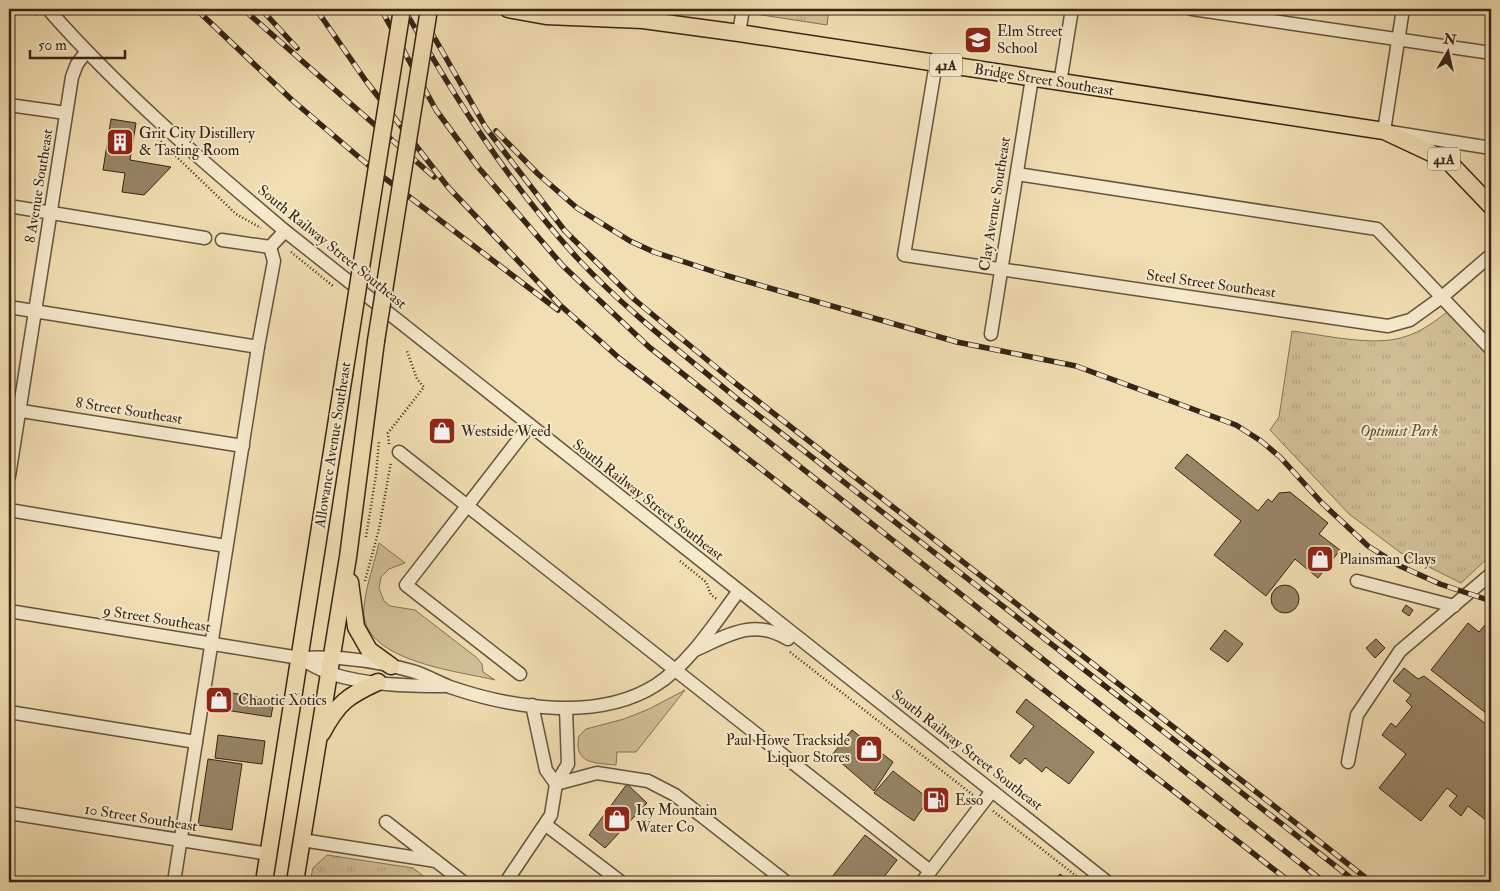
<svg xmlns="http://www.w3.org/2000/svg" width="1500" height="891" font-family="'IM FELL Double Pica',serif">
<defs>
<pattern id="park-tufts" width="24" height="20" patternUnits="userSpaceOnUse" patternTransform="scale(1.25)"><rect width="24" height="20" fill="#d1bf97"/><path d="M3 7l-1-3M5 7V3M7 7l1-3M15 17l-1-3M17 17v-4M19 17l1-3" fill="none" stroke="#b4a481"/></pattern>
</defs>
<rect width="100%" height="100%" fill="#f1deb2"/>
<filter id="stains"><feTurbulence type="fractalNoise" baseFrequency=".004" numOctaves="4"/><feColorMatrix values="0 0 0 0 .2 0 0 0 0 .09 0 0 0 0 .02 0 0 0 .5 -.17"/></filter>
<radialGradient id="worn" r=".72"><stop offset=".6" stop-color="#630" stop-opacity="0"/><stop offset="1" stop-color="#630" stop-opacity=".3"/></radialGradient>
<g fill="#d1bf97" stroke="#837256">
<path d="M379,543L405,563L389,569L381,577L379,588L384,601L390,606L415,610L476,657L482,664L483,672L495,680C458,671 358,661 364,607C366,586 374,564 379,543Z"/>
<path d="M685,690L636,752H617L616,765C595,763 573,764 579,736L586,729L624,719L649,709Z"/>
</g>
<g fill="url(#park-tufts)" stroke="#837256">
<polygon points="756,9 829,9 827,25 755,14"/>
<path d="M1447,312L1491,358V555L1461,583L1401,553L1349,514L1270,430L1279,417L1292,331C1324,335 1374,347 1404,337C1421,332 1434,322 1447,312Z"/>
<polygon points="327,855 413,868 431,882 310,882 313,868"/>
</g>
<g fill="#978567" stroke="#352516">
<polygon points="111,119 136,123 130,160 171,167 144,195 122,192 125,173 103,170"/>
<polygon points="1187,454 1258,511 1268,499 1272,502 1279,493 1290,492 1328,523 1319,534 1340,550 1318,578 1295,559 1266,596 1214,555 1241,521 1175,468"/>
<circle cx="1285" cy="599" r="14"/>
<polygon points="1406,605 1413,610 1409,616 1402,611"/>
<polygon points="1468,623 1479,632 1485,625 1491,630 1491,717 1431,670"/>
<polygon points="1225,630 1243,644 1228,662 1210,649"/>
<polygon points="1376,639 1385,648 1375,658 1366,648"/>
<polygon points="1404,668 1418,679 1424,676 1491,728 1491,824 1468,806 1461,816 1449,806 1457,796 1447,788 1421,821 1379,788 1406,754 1382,735 1391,723 1396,727 1412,707 1406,701 1411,695 1393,681"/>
<polygon points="214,690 274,700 271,717 212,708"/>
<polygon points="1026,699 1094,752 1069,784 1046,767 1042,772 1025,758 1020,764 1010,756 1034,726 1016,712"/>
<polygon points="852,730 893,762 874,791 832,755"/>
<polygon points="218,735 265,741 262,764 215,758"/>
<polygon points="208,759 242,764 232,830 198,825"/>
<polygon points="893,771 929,799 914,821 874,793"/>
<polygon points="627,784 647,803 605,848 589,835"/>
<polygon points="865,835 897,860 880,882 828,882"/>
<polygon points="1060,874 1069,881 1068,882 1054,882"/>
</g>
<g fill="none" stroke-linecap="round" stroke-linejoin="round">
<g stroke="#64533d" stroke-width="15">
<g id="minor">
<path d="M48,9C120,91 202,161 285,231L1107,882"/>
<polyline points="1192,9 1491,53"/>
<polyline points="1403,9 1384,131 1491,148"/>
<polyline points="739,33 743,9"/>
<polyline points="936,63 904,255 1388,326 1410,320 1442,297 1491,255"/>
<polyline points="1060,83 1072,9"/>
<polyline points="9,105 66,113"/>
<polyline points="1017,174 1377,229 1491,349"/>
<polyline points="9,206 205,238"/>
<polyline points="222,240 270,247 285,231"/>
<polyline points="9,307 258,347"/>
<polyline points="991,334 1032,78"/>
<polyline points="9,409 243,446"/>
<polyline points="399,452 930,871"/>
<polyline points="9,476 72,77 77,64 86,52"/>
<polyline points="9,510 226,546"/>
<polyline points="1357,581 1454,606"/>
<path d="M9,611L300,658C338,656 375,660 412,671C426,675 437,682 450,687C511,708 598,722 656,685C690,663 714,624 738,592"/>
<path d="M695,650C729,635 753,618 788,639"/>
<path d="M301,659C310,664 320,670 329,673C365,685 407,686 444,686"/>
<polyline points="520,674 406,585 529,426"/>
<polyline points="532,705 546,770 556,784"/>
<polyline points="9,712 196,742"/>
<polyline points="1348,762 1357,715 1400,651 1491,574"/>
<polyline points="556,784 597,773 648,781 675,795 786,882"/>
<polyline points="9,813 269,854"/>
<polyline points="386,822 463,882"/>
<polyline points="546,825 621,882"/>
<polyline points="302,840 436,861"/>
<polyline points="174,882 258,347 274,261 270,247"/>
<polyline points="506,882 551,815 556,784 568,764 566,709"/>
<polyline points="922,882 992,791"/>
</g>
</g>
<g stroke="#352516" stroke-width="19">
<g id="major">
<polyline points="508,9 546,16 643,20 739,33 1384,131 1448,161 1491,206"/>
<polyline points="350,582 356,627 369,650 391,666"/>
<path d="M322,733C338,703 347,696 378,682"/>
<polyline points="264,882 344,375"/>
<polyline points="295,882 348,557 376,341"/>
</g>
</g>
<g stroke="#352516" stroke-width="2.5" stroke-dasharray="1 2.5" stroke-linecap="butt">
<polyline points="31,9 37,16"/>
<polyline points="158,139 236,214 261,228"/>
<polyline points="291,252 333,286"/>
<polyline points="389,444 388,433 424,387 417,379 407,351"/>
<polyline points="366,537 376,475 379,441"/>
<polyline points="680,561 706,582 711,595 717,599"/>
<polyline points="365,581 379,529 391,462"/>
<polyline points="790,652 973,795"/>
<polyline points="993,811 1084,882"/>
</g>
<use href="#minor" stroke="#f6eacd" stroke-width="12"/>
<use href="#major" stroke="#f1deb2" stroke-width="16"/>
<g stroke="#352516" stroke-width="5.5">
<g id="rail">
<polyline points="196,9 292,100 374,170 558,310"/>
<polyline points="243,9 434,177"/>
<polyline points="261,9 297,48"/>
<polyline points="316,9 366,81 448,187 560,305 619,358 1290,882"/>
<polyline points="381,9 436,110 478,167 563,266 649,347 1324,882"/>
<path d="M404,9C455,98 509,184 579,260C626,310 682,353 735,397L1356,882"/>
<polyline points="418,9 486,128 565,231 635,300 735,383 1371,882"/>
<polyline points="496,131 538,174 577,208 630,241 654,252 721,274 957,342 1076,366 1236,425 1261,441 1280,457 1322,503 1368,546 1400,566 1440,584 1491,601"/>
</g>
</g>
<use href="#rail" stroke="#f6eacd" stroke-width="4" stroke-dasharray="11" stroke-linecap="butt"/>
<g stroke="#352516" stroke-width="19" stroke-linecap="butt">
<g id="major-bridge">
<polyline points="376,341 429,9"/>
<polyline points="344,375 402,9"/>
</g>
</g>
<use href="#major-bridge" stroke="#f1deb2" stroke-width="16"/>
</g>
<defs>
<g id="school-square" transform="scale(1.4375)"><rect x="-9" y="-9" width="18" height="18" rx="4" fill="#8f2418" stroke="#f6eacd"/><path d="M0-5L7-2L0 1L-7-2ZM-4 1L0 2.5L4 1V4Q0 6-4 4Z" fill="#fff"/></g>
<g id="building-square" transform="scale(1.4375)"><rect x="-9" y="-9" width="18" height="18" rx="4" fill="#8f2418" stroke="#f6eacd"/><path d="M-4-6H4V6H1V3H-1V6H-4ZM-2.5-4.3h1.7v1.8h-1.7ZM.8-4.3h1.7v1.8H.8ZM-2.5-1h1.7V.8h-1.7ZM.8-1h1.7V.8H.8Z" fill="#fff"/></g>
<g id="shop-square" transform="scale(1.4375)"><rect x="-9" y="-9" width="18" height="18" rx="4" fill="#8f2418" stroke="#f6eacd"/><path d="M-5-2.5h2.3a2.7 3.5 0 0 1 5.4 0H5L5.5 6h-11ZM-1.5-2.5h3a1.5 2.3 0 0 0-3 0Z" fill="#fff"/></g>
<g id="fuel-square" transform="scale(1.4375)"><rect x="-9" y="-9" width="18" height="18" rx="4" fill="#8f2418" stroke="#f6eacd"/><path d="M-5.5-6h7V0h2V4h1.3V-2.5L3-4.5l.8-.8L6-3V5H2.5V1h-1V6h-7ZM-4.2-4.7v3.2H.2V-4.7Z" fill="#fff"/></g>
</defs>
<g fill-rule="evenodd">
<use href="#school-square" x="978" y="40"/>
<use href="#building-square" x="120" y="142"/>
<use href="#shop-square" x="442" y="431"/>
<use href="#shop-square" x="1320" y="559"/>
<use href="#shop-square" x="219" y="700"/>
<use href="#shop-square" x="869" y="749"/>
<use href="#fuel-square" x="936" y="800"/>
<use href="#shop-square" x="617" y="819"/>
</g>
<g text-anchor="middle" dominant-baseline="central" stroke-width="4" stroke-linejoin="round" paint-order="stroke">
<g fill="#f6eacd" stroke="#6f604d" stroke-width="1">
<rect x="930" y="53.5" width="32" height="23" rx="4"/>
<rect x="1428" y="147.5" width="32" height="23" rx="4"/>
</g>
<g font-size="14" font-weight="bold" fill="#352516">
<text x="946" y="65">41A</text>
<text x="1444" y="159">41A</text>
</g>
<g font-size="15" fill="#352516" stroke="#f6eacd" text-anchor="start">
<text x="997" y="31">Elm Street<tspan x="997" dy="17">School</tspan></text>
<text x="139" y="133">Grit City Distillery<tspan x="139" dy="17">&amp; Tasting Room</tspan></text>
<text x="461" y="431">Westside Weed</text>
<text x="1339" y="559">Plainsman Clays</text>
<text x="238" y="700">Chaotic Xotics</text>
<text x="850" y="740" text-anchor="end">Paul Howe Trackside<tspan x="850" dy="17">Liquor Stores</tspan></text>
<text x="955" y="800">Esso</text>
<text x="636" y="810">Icy Mountain<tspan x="636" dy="17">Water Co</tspan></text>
</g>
<g font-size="15" fill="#352516" stroke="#f6eacd">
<text transform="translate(1044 80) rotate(9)">Bridge Street Southeast</text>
<text transform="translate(39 186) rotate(-81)">8 Avenue Southeast</text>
<text transform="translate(995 204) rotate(-81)">Clay Avenue Southeast</text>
<text transform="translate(332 247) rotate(39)">South Railway Street Southeast</text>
<text transform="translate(1211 284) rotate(8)">Steel Street Southeast</text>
<text transform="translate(129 411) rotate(9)">8 Street Southeast</text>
<text transform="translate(333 445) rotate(-81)">Allowance Avenue Southeast</text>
<text transform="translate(648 500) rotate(38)">South Railway Street Southeast</text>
<text transform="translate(157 619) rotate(9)">9 Street Southeast</text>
<text transform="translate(967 750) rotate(38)">South Railway Street Southeast</text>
<text transform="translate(141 818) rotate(9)">10 Street Southeast</text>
</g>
<g font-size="15" font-style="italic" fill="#5c4c36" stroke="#f6eacd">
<text x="1399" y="431">Optimist Park</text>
</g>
</g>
<rect width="1500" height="891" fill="none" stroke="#f1deb2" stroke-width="30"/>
<rect x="10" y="10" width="1480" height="871" fill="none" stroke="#352516" stroke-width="2.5"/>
<rect x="15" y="15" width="1470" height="861" fill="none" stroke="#352516"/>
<g transform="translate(1448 52) rotate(9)" stroke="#f6eacd" stroke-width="4" paint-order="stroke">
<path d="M0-4L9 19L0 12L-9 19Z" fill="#352516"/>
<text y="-8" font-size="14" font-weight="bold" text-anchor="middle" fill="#352516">N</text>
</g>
<path d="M30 50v8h95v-8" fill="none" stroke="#352516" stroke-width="2.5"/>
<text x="38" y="50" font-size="15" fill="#352516" stroke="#f6eacd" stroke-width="4" paint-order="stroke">50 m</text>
<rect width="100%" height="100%" filter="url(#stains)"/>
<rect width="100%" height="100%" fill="url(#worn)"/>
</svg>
